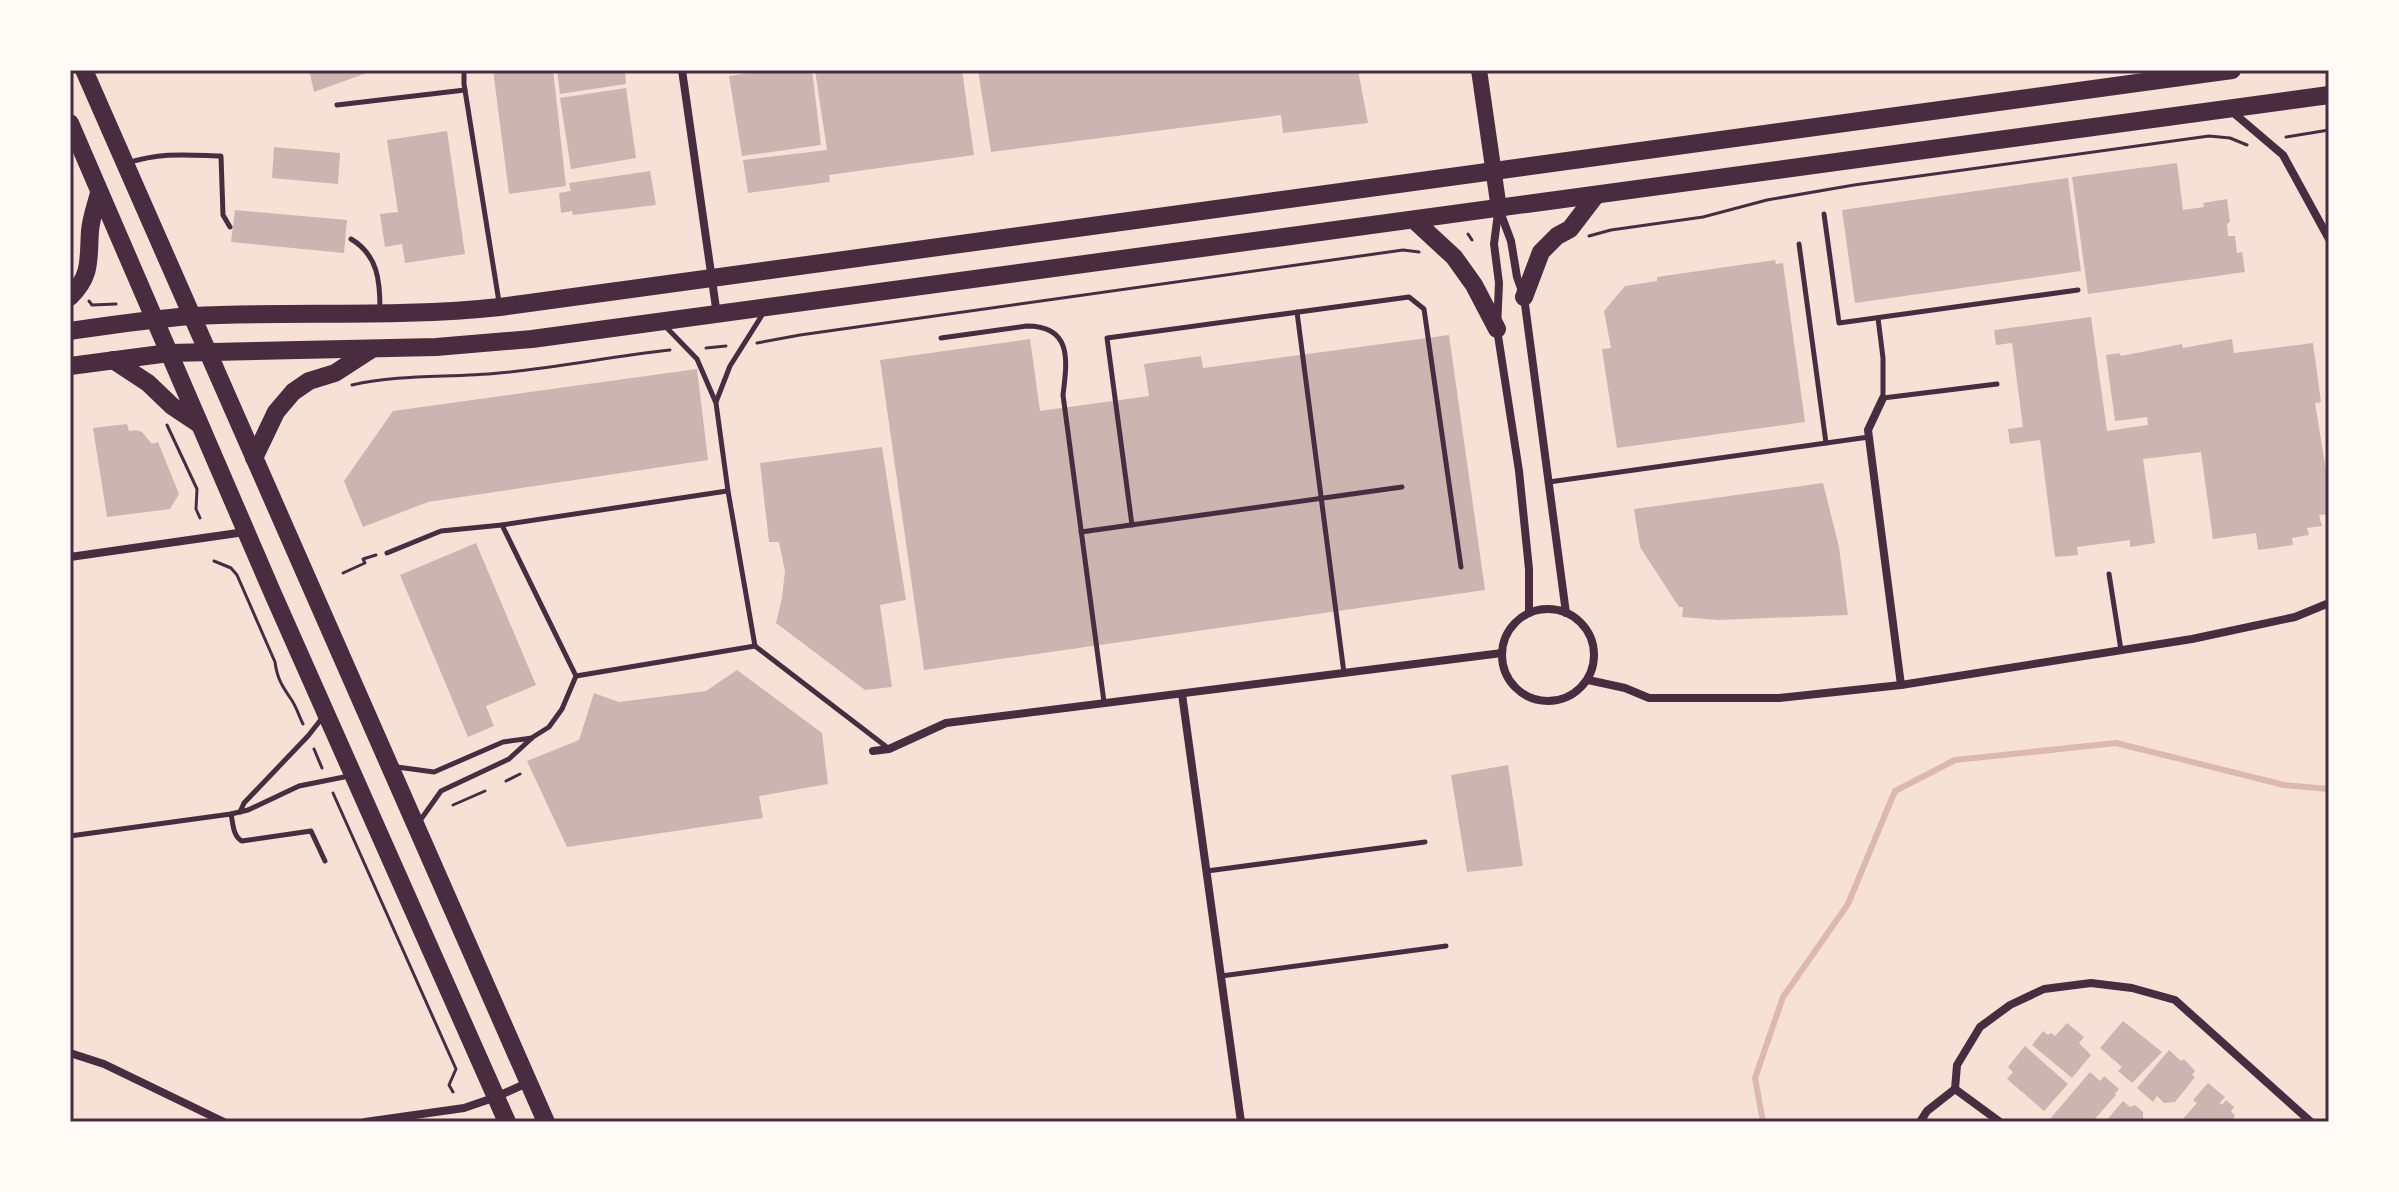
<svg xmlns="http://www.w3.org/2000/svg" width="2399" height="1192" font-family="Literata,serif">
<rect width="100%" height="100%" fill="#f7e1d7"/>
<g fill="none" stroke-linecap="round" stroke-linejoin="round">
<polyline stroke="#dcb8b0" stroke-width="6" points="1763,1122 1755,1078 1783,997 1848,904 1895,791 1955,760 2116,743 2284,785 2329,789"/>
</g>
<g fill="#ccb4b1">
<polygon points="309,70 375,70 314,92"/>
<polygon points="493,70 553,70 566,186 509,194"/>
<polygon points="557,70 625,70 626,84 560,94"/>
<polygon points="770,70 812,70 821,145 742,156 729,76"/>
<polygon points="815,70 962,70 974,155 829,175 830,182 748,193 743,160 827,150"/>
<polygon points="978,70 1277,70 1277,73 1301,70 1358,70 1368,123 1283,133 1281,115 991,152"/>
<polygon points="626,88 636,158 571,169 560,98"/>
<polygon points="447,131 465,254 405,263 402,244 385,247 380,214 398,212 387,140"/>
<polygon points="274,147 340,153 338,184 272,178"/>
<polygon points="2177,163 2183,210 2204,207 2203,203 2227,199 2230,222 2227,224 2228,236 2235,236 2237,253 2242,252 2245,272 2088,294 2072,177"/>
<polygon points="650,171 656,205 573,215 572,211 561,213 559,193 571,191 569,183"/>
<polygon points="2068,178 2081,271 1855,303 1842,210"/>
<polygon points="235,210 347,220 344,253 231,242"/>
<polygon points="1775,260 1776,264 1783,263 1805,422 1617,448 1602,349 1611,348 1604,311 1625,286 1657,281 1657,277"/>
<polygon points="2091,317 2107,431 2148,425 2147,417 2115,421 2106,355 2119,353 2121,356 2182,344 2183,348 2232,339 2234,353 2313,343 2321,402 2315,403 2329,489 2329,514 2319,515 2322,526 2307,528 2309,535 2292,538 2293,545 2258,550 2256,533 2213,539 2201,452 2143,459 2155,543 2130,547 2130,540 2077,547 2078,555 2055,557 2040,440 2010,444 2008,429 2023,427 2012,343 1996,345 1994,330"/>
<polygon points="1449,335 1485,590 924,670 880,360 1030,339 1040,411 1149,396 1144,364 1201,356 1203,368"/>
<polygon points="697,369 708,460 428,502 363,527 344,481 393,411"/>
<polygon points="127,424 129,431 135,430 142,432 152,444 158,442 179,494 170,509 107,517 93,428"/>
<polygon points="882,447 906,600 880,605 892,687 865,690 776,623 782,598 785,571 779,542 769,542 760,463"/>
<polygon points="1823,483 1839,547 1848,615 1718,620 1682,617 1683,607 1679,607 1640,547 1634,509"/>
<polygon points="476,543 536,685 486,706 494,726 468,737 400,575"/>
<polygon points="737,670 822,733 828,784 759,796 763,818 567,847 527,761 579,740 594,693 619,702 706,691"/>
<polygon points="1508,765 1523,866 1467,872 1451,775"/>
<polygon points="2123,1021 2162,1052 2132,1083 2118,1071 2122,1067 2100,1048"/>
<polygon points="2067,1023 2084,1037 2079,1043 2091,1055 2072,1078 2032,1045 2043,1031 2048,1035 2051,1033 2055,1036"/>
<polygon points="2025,1046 2068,1084 2044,1111 2007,1079 2013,1072 2008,1067"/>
<polygon points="2169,1050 2181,1061 2184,1059 2195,1071 2192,1075 2195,1077 2175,1102 2164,1103 2157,1096 2153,1102 2137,1088"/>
<polygon points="2090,1072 2100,1081 2104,1076 2119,1089 2115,1094 2116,1095 2092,1122 2054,1122 2050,1119"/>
<polygon points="2208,1083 2225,1097 2220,1103 2222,1105 2226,1100 2234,1107 2231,1111 2235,1116 2230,1122 2180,1122 2197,1103 2193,1100"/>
<polygon points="2123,1101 2130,1107 2135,1105 2143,1112 2143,1118 2147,1122 2105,1122"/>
</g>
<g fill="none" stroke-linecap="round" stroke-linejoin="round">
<g stroke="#4a2c40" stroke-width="3">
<polyline points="2286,137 2329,130"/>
<polyline points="1468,234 1472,240"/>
<polyline points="1589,236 1611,230 1703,217 1767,200 1854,185 2209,136 2230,138 2247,145"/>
<polyline points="89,301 92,305 116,304"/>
<polyline points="757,343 800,335 1403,250 1419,252"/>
<polyline points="706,348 726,346"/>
<path d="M352,385C400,374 450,378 499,373C557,368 613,356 670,350"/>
<polyline points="167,425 197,489 196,509 200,518"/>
<path d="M214,561L231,568L237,575L275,662C277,678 282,686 291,699C296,706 299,716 303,724"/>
<polyline points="343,573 365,563 363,559 376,555"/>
<polyline points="314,749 322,768"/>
<polyline points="506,781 520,774"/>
<polyline points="333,793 456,1069 449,1085 453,1092"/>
<polyline points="453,805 485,791"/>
</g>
<g stroke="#4a2c40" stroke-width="5">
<polyline points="464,70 464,84 499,302"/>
<polyline points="337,105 465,90"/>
<path d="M128,163C161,152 187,155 221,156L223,215L230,227"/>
<polyline points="1824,214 1839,323 2078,290"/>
<path d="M351,239C378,255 380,281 380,309"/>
<polyline points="1799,244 1826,443"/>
<polyline points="1297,312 1344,673"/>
<polyline points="1878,318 1883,358 1883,398 1997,384"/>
<path d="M941,338L1027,326C1073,326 1067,362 1063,395L1104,702"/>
<polyline points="716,402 730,366 764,312"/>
<polyline points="1549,482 1869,437"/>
<polyline points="1132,525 1107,338 1409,297 1424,309 1461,567"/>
<polyline points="1081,532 1402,487"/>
<polyline points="387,553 441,531 502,525 727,491"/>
<polyline points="2109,574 2121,650"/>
<polyline points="755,646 888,748"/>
<polyline points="576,676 755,646 728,491 716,403 697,359 665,326"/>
<polyline points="397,767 434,772 503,742 532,738"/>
<polyline points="240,812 244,803 308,736 323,717"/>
<path d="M231,814C233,823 233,837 242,841L311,831L325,861"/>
<polyline points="419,822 441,791 509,759 533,737 549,727 562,709 576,676 502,525"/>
<polyline points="70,836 231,814 248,810 299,786 349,776"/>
<polyline points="1207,871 1425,842"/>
<polyline points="1221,976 1446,946"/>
</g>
<g stroke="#4a2c40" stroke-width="8">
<polyline points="682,70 717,315"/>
<polyline points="2229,109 2283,155 2329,239"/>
<polyline points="1499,209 1511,241 1517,277 1524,297 1566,613"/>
<polyline points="1498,213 1494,244 1499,283 1497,329 1519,471 1529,569 1529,613"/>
<polyline points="1883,398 1868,430 1901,685"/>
<polyline points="70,557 245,532"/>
<circle cx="1548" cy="655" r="46"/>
<polyline points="1588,680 1625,688 1649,698 1779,698 1901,685 2192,639 2295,617 2329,603"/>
<polyline points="1182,694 1241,1122"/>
<polyline points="873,751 889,749 946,723 1502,653"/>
<polyline points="70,1053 104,1064 224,1122"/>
<polyline points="1955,1089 2000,1122"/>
<polyline points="365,1122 464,1108 496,1097 527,1083"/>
<polyline points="1920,1122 1927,1111 1955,1089 1957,1065 1980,1027 2010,1005 2044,989 2091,983 2132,988 2175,1000 2311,1122"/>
</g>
<polyline stroke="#4a2c40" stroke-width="16" points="1479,70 1499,209"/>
<g stroke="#4a2c40" stroke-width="18">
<polyline points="84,70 546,1122"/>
<polyline points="70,123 273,594 507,1122"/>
<polyline points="1415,221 1454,257 1474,285 1497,329"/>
<path d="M70,297C92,275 88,260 90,231C91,218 96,205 99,193"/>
<polyline points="1524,297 1541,252 1557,236 1570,229 1596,195"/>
<path d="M70,331C111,325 151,319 192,316C295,311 398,318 500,307L2232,70"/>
<polyline points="113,360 148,383 172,406 199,424"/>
<polyline points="70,366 169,353 436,347 532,339 2329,95"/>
<polyline points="254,458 276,412 293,392 309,381 335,373 372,349"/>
</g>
</g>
<rect width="2399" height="1192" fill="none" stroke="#fffaf5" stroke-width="144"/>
<rect x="72" y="72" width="2255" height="1048" fill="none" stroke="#4a2c40" stroke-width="3"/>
</svg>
